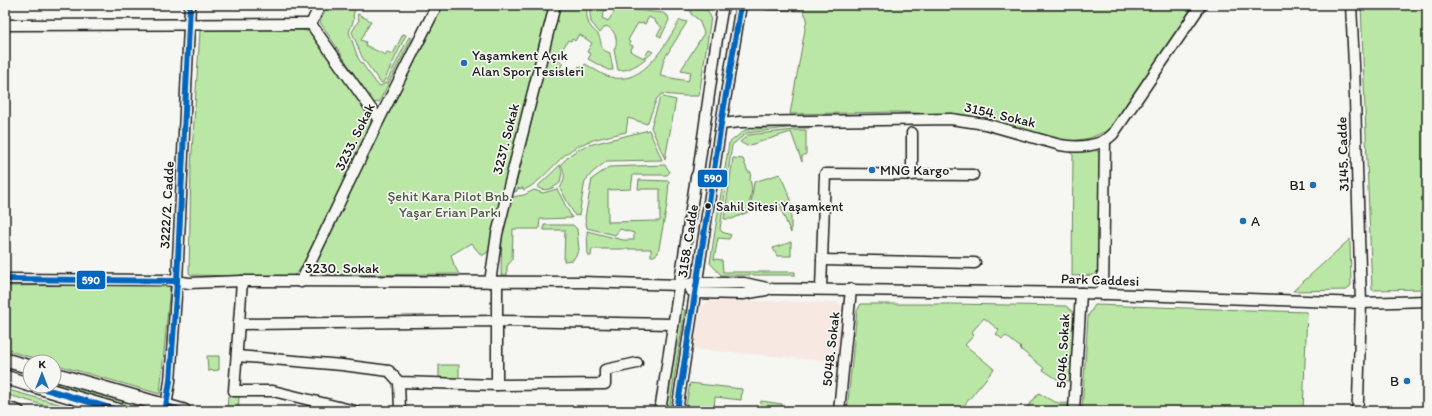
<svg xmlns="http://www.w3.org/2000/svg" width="1432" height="416" font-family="Itim,sans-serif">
<rect width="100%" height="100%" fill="#f6f6f2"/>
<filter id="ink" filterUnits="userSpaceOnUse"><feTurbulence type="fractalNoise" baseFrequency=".025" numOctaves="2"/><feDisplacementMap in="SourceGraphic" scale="8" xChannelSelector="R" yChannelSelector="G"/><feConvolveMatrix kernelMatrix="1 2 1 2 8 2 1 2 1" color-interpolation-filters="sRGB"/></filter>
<g filter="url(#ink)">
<polygon fill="#f7e9e2" points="711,300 837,302 842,305 844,310 840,362 693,349 701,307"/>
<g fill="#bae7a5" stroke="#6b8260">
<polygon points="328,5 356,5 353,16 354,19 349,32 358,58 377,84 380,86 386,83 409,37 412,38 379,102 373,103 320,22"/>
<polygon points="442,5 549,5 538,57 489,251 482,256 471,243 451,255 454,265 459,274 315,275 311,271 394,100"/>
<path d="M562,5H586C587,12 586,21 591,27C593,30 598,33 599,36C603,45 598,49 610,53L613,70H608L588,59L591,54L587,52L592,43L579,34L575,41L572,39L571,41L568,40L558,57L560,59L559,61L563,63L560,68L565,72L566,70L574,75L579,66L583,68L585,64C593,68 602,75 610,77C644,87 666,43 680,20L687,22L664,59L660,76L688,81L691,72L681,70L704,33L699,20L691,14V10H686L685,8L707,10L711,17L699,96H685L662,94L657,98L647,124L628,118L626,132C606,137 582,140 566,154C552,166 540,183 524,190L523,188L517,189V191L514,192L560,6Z"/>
<path d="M589,5H607L602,18L608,21L617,8L663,13L668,16L669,20L661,37L657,35L662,27L655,22L656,21L649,17L645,24L642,23L641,24L638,23L628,40L630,42L629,44L633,46L630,51L644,58L649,50L653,52C645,60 630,72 618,70L614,50C619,42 616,31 607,26L604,28L600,33L591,22Z"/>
<polygon points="746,5 1194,5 1109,130 1090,138 1071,141 1053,139 968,116 897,112 790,114 807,18 803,11 767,10 758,7 746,6"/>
<polygon points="1361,5 1427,5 1427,289 1372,290"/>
<polygon points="358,14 371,21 361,40 366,42 365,45 385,55 387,52 393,54 403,34 406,35 383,83 380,82 362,57 352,32 359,20 357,15"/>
<polygon points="203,29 303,30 313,33 368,113 371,123 341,189 301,268 295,275 282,277 191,275 189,273 191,166 200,31"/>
<polygon points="663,97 676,100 665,159 651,127 660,98"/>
<polygon points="788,126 809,126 809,128 788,128 747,133 732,145 720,229 722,232 731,235 729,239 718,238 714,259 722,260 723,272 795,272 795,275 721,275 710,263 729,143 745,130"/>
<path d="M649,130L662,160L607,161L593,172L585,181L579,215L575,216L560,188C566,179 565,173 561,164L571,154L585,146Z"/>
<polygon points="794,130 806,130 806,154 802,156 802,162 791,132 747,146 740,142 748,135"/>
<polygon points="1096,150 1100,154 1099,261 1097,272 1094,275 1072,276 1073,155 1070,151"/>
<polygon points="733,158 743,159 748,172 751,172 750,179 752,189 748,212 732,219 724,219"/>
<path d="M560,165L562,172L560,183C553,188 545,193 537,187Z"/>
<polygon points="665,165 670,172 667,175 633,175 631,189 608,190 608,222 660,221 660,189 638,189 639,180 669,181 667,205 658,253 654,256 651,256 651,249 592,249 591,256 588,256 587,231 623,240 634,240 634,233 620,229 615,235 587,228 585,218 592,179 609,167"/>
<polygon points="780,174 791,200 779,205 750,211 754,182"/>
<polygon points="557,189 572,218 540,219 539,229 513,229 512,260 507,266 507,275 501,275 502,231 512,197 524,195 534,190 543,193"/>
<polygon points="791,203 791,233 780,207"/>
<polygon points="544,225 573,225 577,229 579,250 573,260 564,261 565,230 544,230"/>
<polygon points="1350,239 1351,285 1347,290 1293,291"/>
<polygon points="791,242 791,256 777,256 773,248"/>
<polygon points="167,284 170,287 160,394 54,364 54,362 48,362 5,350 5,286"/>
<polygon points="861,304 950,304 1066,306 1074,313 1070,381 1060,381 1043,370 1044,368 1020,349 1021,348 1006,336 1002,339 996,334 999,330 984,318 971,333 974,335 965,345 994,369 961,409 963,411 847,411 857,311"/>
<polygon points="1095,305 1307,312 1303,411 1082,411 1088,316"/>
<polygon points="681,309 685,310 669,411 664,411"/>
<polygon points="207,356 219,356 219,370 208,371"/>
<rect x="439" y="365" width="20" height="14"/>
<polygon points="54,380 161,411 134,411 51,386 54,386"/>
<polygon points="690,383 742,389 741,400 715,397 714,411 685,411"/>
<polygon points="5,389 84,411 64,411 5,394"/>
<path d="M1039,393C1049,399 1056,405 1068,403V411H1024Z"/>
<polygon points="228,396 239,397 238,411 227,411"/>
<polygon points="761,401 782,404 781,408 800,411 760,411"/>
</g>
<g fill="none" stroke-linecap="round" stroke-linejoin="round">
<g stroke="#1c1c1c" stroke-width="13">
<g id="minor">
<polyline points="320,5 311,24 379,120"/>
<polyline points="1351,5 1354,65 1361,303 1358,400 1357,411"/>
<polyline points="5,25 311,24"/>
<path d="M721,124L740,122L951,119L985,124L1060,145C1077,148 1101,147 1113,134L1201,5"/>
<polyline points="912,133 912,175"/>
<polyline points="822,260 975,263"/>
<polyline points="5,279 167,280 189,283 242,281 582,282 679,285 696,283 744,283 772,289 1081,293 1361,303 1427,301"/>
<polyline points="242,281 234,391 273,391 355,411"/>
<polyline points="301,282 379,120 437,5"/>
<polyline points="490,282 497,234 555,5"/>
<polyline points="821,289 825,174 973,175"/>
<polyline points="690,290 695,293 743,294 766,290"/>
<polyline points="1103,294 1105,140"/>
<polyline points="239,324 497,321 673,324"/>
<polyline points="237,356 342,365 389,371 399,382 497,385 605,384 605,370 637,363"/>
<polyline points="399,382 400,411"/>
<polyline points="497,385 497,282"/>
<polyline points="166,406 170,381 177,281 190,5"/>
<polyline points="5,407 19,411"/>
<polyline points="660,411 696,177 698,173 716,45 723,5"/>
<polyline points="677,411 721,124 741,5"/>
<polyline points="839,411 851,289"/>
<polyline points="1074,411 1081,293"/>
</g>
</g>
<g stroke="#1c1c1c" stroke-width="16">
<g id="major">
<polyline points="5,360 30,367"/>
<polyline points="54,374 184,411"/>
<polyline points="5,377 30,385"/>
<polyline points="35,386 120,411"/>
</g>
</g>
<use href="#minor" stroke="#f6f6f2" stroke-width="10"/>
<use href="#major" stroke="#f6f6f2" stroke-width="13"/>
<g stroke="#f6f6f2" stroke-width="9">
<g id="bus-1">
<polyline points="5,279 177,281"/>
<polyline points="35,386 120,411"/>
<polyline points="184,411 166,406 170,381 177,281 190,5"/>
<polyline points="677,411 721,124 741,5"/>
</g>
</g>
<use href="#bus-1" stroke="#0065bd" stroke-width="6"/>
</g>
</g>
<g fill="#1f6fb2" stroke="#f6f6f2" stroke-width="1.5">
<circle cx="464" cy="63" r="4"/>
<circle cx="872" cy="170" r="4"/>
<circle cx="1313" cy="185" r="4"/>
<circle cx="1243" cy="221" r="4"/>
<circle cx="1407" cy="381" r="4"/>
</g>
<circle fill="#1c1c1c" stroke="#f6f6f2" stroke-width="1.5" cx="708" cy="206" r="3.5"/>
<g text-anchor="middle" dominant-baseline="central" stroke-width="3.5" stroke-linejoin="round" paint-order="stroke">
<g font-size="13" fill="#1c1c1c" stroke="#f6f6f2" text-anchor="start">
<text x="716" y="206">Sahil Sitesi Yaşamkent</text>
</g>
<g font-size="14" fill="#1c1c1c" stroke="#f6f6f2" text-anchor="start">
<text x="472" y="55">Yaşamkent Açık<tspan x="472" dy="16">Alan Spor Tesisleri</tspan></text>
<text x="880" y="170">MNG Kargo</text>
<text x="1305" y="185" text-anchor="end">B1</text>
<text x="1251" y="221">A</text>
<text x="1399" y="381" text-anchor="end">B</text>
</g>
<g font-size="14" fill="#1c1c1c" stroke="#f6f6f2">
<text transform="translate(1000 115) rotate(13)">3154. Sokak</text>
<text transform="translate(355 137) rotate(-64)">3233. Sokak</text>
<text transform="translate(506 139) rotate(-76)">3237. Sokak</text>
<text transform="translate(1343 154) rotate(-92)">3145. Cadde</text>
<text transform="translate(167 205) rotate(-87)">3222/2. Cadde</text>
<text transform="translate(688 241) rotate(-81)">3158. Cadde</text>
<text x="342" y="268">3230. Sokak</text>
<text transform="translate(1100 280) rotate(2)">Park Caddesi</text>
<text transform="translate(831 349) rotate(-84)">5048. Sokak</text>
<text transform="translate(1063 351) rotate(-87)">5046. Sokak</text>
</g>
<g font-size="14" fill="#4b5945" stroke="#f6f6f2">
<text x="450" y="196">Şehit Kara Pilot Bnb.<tspan x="450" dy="16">Yaşar Erian Parkı</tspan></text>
</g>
</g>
<g stroke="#f6f6f2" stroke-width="1.5">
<rect x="697" y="169" width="31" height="19" rx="4" fill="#0065bd"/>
<rect x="76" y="270" width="30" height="20" rx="4" fill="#0065bd"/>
</g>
<g font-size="11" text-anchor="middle" font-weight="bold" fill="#fff">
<text x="713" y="182">590</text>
<text x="91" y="284">590</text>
</g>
<rect width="1432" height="416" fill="none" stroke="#f6f6f2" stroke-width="20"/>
<rect x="10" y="10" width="1412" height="396" fill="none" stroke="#1c1c1c" stroke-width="1.5" filter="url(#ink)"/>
<g transform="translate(42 374)"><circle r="19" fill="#f6f6f2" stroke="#9f9f9c"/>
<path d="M0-3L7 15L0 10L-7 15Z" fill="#1f6fb2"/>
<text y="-6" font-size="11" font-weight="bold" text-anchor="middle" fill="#1c1c1c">K</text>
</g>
</svg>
